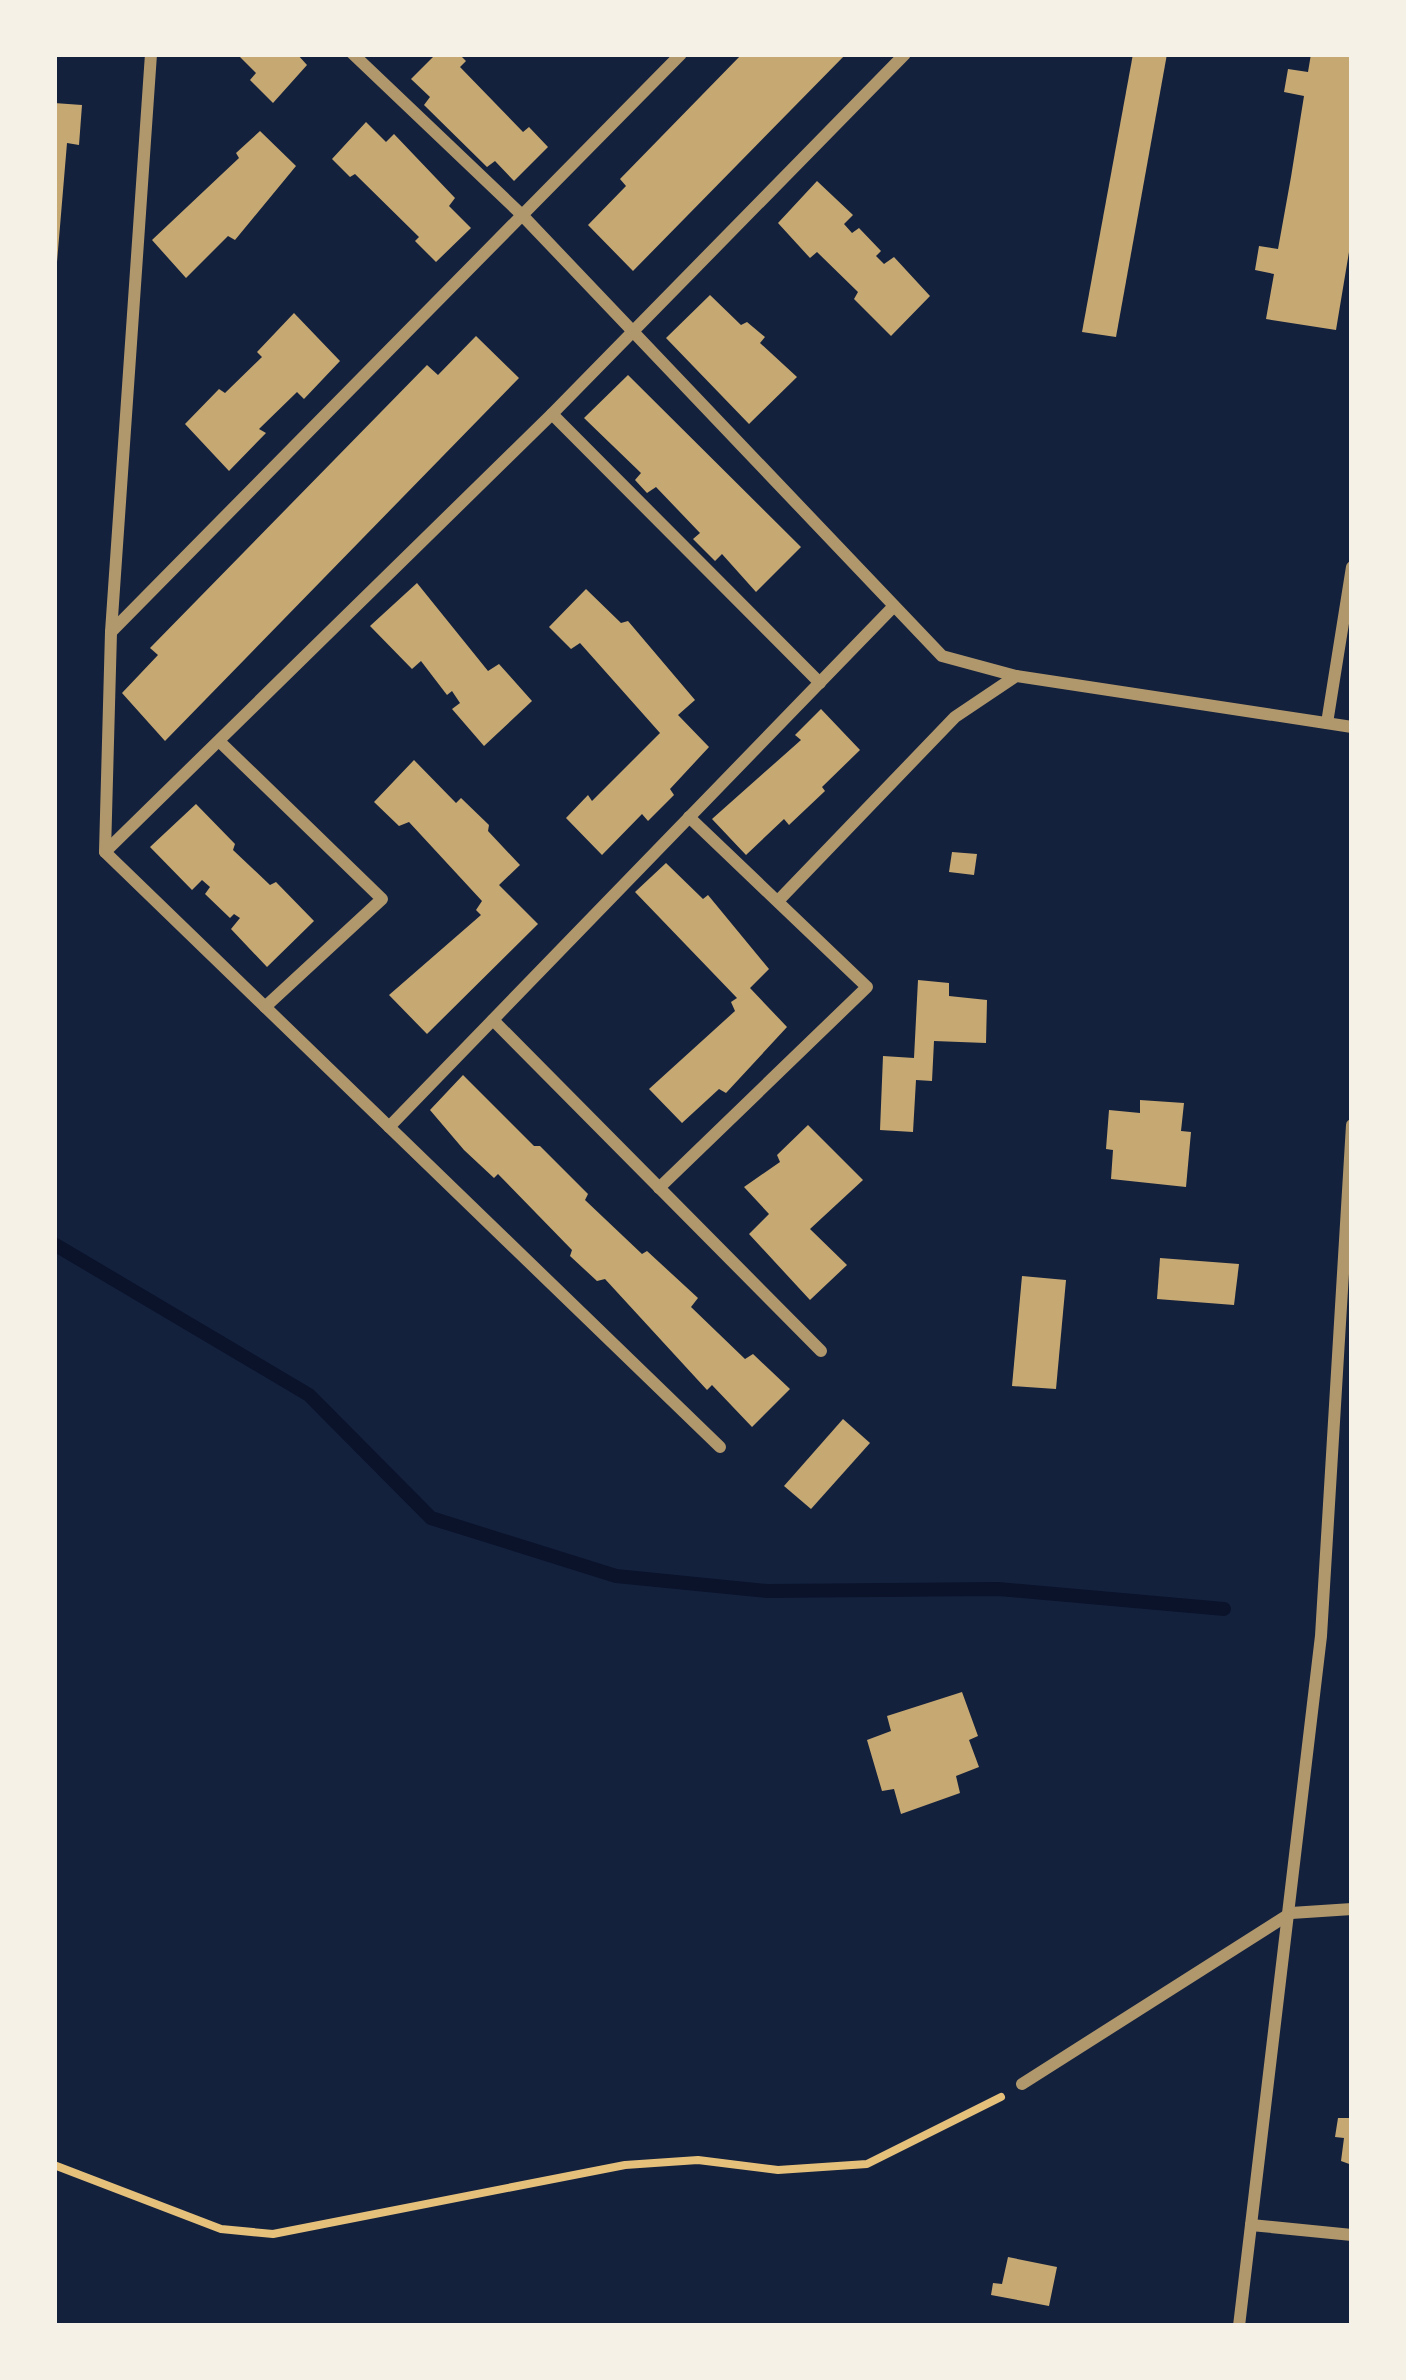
<svg xmlns="http://www.w3.org/2000/svg" width="1406" height="2380" font-family="'Noto Serif',serif">
<rect width="100%" height="100%" fill="#14213d"/>
<g fill="none" stroke-linecap="round" stroke-linejoin="round">
<polyline stroke="#0b132b" stroke-width="14" points="54,1244 309,1395 431,1518 616,1576 767,1591 998,1589 1224,1609"/>
</g>
<g fill="#c6a872">
<polygon points="237,54 297,54 307,65 273,103 250,80 256,73"/>
<polygon points="436,54 459,54 466,61 460,67 523,132 529,127 548,147 514,181 495,161 487,167 424,105 430,97 411,79"/>
<polygon points="742,54 846,54 633,271 588,225 626,186 620,179"/>
<polygon points="1133,54 1167,54 1116,337 1082,332"/>
<polygon points="1311,54 1352,54 1352,234 1336,330 1266,319 1274,274 1255,270 1259,246 1278,249 1291,177 1304,96 1284,92 1288,69 1308,72"/>
<polygon points="54,103 82,105 79,145 67,143 57,262"/>
<polygon points="366,122 386,142 394,134 455,198 449,206 471,228 436,262 415,241 419,237 355,174 350,177 332,159"/>
<polygon points="260,131 296,166 235,240 228,236 186,278 152,240 239,158 236,153"/>
<polygon points="817,181 853,215 844,224 852,233 859,228 881,251 876,256 884,264 894,257 930,296 891,336 854,299 858,292 817,252 810,258 778,223"/>
<polygon points="710,295 741,325 747,322 765,337 760,343 797,377 749,424 666,338"/>
<polygon points="294,313 340,361 304,399 297,392 259,429 266,433 229,471 185,424 219,389 225,393 262,357 257,352"/>
<polygon points="476,336 519,378 165,741 122,693 158,655 150,648 427,365 438,375"/>
<polygon points="628,375 801,547 756,592 722,554 715,561 693,539 700,533 656,487 647,493 635,480 641,473 584,418"/>
<polygon points="417,583 488,671 499,664 532,701 484,746 452,709 460,703 452,691 447,695 421,661 412,669 370,626"/>
<polygon points="586,589 621,623 628,621 695,700 678,715 709,747 670,789 674,795 648,821 642,814 602,855 566,818 588,795 592,801 660,733 580,643 571,649 549,627"/>
<polygon points="821,709 860,750 822,787 825,791 789,825 784,819 746,855 712,819 801,740 795,735"/>
<polygon points="414,760 456,803 461,798 489,825 488,831 520,865 499,885 538,924 427,1034 389,995 481,915 476,910 482,901 409,822 399,826 374,802"/>
<polygon points="196,804 235,844 233,850 270,885 276,882 314,921 267,967 231,929 240,918 234,914 230,918 205,894 210,887 202,880 192,890 150,847"/>
<polygon points="952,852 977,854 974,875 949,872"/>
<polygon points="666,863 703,899 708,895 769,969 750,988 787,1027 726,1093 719,1089 682,1123 649,1089 735,1011 731,1002 737,998 635,892"/>
<polygon points="918,980 949,983 949,996 987,1000 986,1043 934,1041 932,1081 916,1080 913,1132 880,1130 883,1056 914,1058"/>
<polygon points="463,1075 534,1146 540,1146 588,1194 585,1200 642,1254 647,1251 698,1298 691,1307 745,1359 753,1354 790,1389 752,1427 712,1385 707,1390 605,1279 597,1281 570,1256 572,1250 498,1174 494,1178 464,1150 430,1110"/>
<polygon points="1140,1100 1184,1103 1181,1131 1191,1132 1186,1187 1111,1179 1113,1150 1106,1149 1109,1110 1140,1113"/>
<polygon points="808,1125 863,1180 810,1229 847,1265 810,1300 749,1234 769,1214 744,1187 780,1162 777,1155"/>
<polygon points="1160,1258 1239,1264 1234,1305 1157,1299"/>
<polygon points="1022,1276 1066,1280 1056,1389 1012,1386"/>
<polygon points="843,1419 870,1443 811,1509 784,1486"/>
<polygon points="962,1692 978,1736 969,1740 979,1767 956,1776 960,1793 901,1814 894,1789 882,1791 867,1740 891,1731 887,1716"/>
<polygon points="1338,2118 1352,2118 1352,2165 1341,2161 1344,2138 1335,2137"/>
<polygon points="1008,2257 1057,2267 1049,2306 991,2295 993,2283 1002,2284"/>
</g>
<g fill="none" stroke-linecap="round" stroke-linejoin="round">
<polyline stroke="#e5c07b" stroke-width="8" points="54,2165 221,2229 273,2234 625,2165 698,2160 778,2170 867,2164 1001,2097"/>
<g stroke="#b1986c" stroke-width="12">
<polyline points="151,54 111,632 105,852 720,1447"/>
<polyline points="353,54 522,215 942,656 1016,676 1352,727"/>
<polyline points="552,414 820,683"/>
<polyline points="111,632 681,54"/>
<polyline points="1327,723 1352,567"/>
<polyline points="221,743 382,899 265,1007"/>
<polyline points="105,852 552,414 905,54"/>
<polyline points="778,901 955,717 1016,676"/>
<polyline points="493,1020 821,1351"/>
<polyline points="389,1127 894,606"/>
<polyline points="659,1188 867,987 689,817"/>
<polyline points="1291,1913 1352,1909"/>
<polyline points="1022,2084 1291,1913"/>
<polyline points="1251,2225 1352,2235"/>
<polyline points="1239,2326 1321,1636 1352,1125"/>
</g>
</g>
<rect width="1406" height="2380" fill="none" stroke="#f6f1e7" stroke-width="114"/>
</svg>
